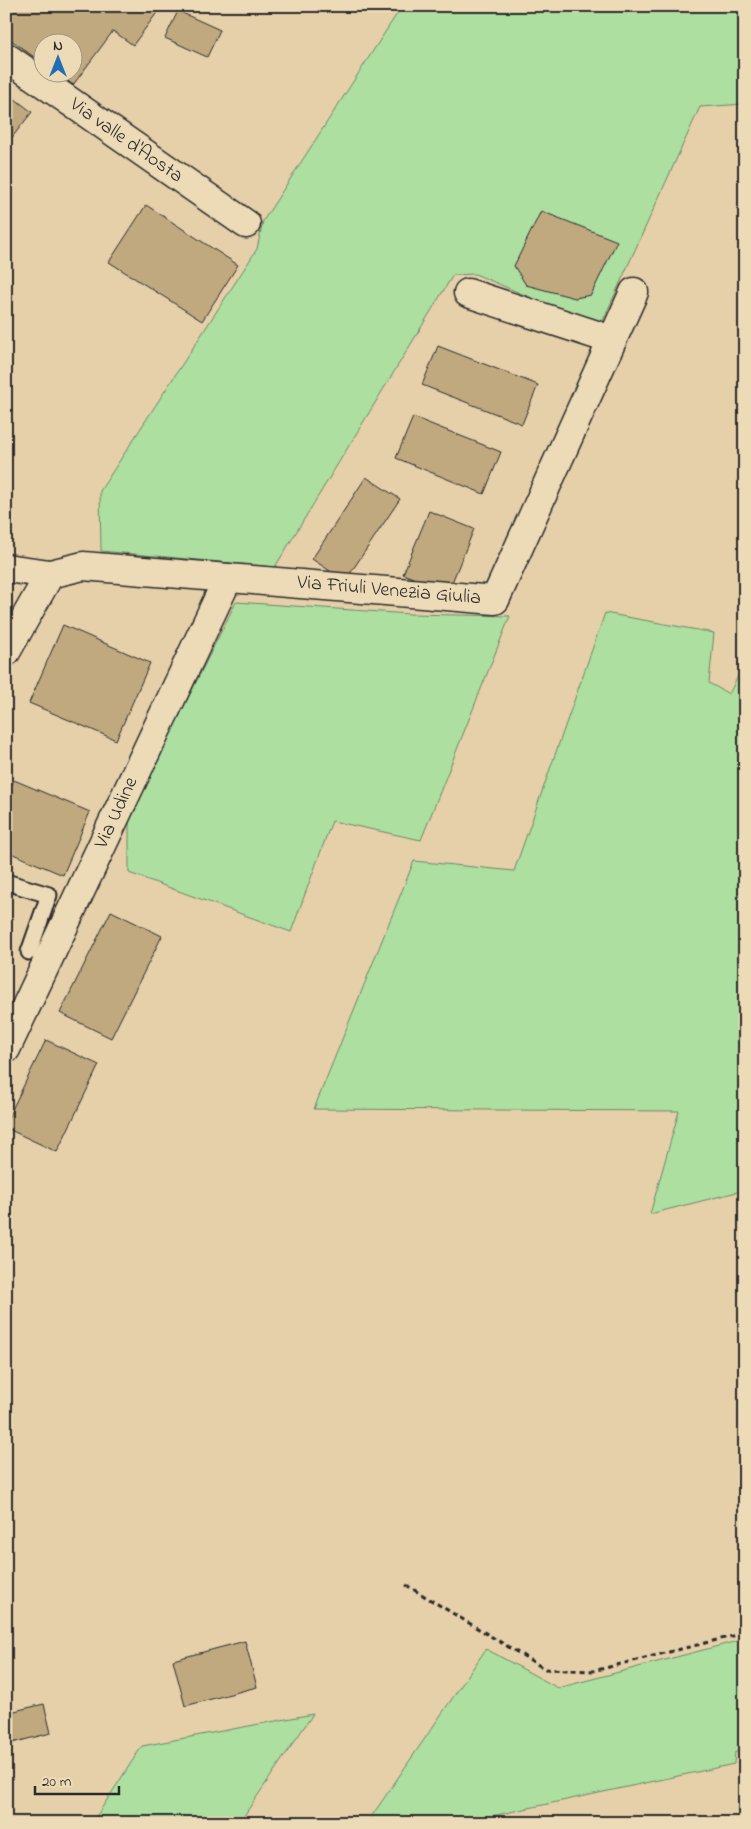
<svg xmlns="http://www.w3.org/2000/svg" width="751" height="1829" font-family="'Indie Flower',sans-serif">
<rect width="100%" height="100%" fill="#e6d0aa"/>
<filter id="ink" filterUnits="userSpaceOnUse"><feTurbulence type="fractalNoise" baseFrequency=".02" numOctaves="2"/><feDisplacementMap in="SourceGraphic" scale="10" xChannelSelector="R" yChannelSelector="G"/><feConvolveMatrix kernelMatrix="1 2 1 2 8 2 1 2 1" color-interpolation-filters="sRGB"/></filter>
<g filter="url(#ink)">
<g fill="#acdfa0" stroke="#6c8566">
<polygon points="402,6 745,6 745,104 700,107 600,327 475,274 453,275 275,567 101,551 100,491 257,249 263,221"/>
<polygon points="236,602 410,614 510,616 421,840 332,821 291,932 129,873 129,816"/>
<polygon points="605,613 714,633 709,683 729,694 745,662 745,1190 650,1214 679,1111 314,1109 414,861 514,871"/>
<polygon points="745,1639 745,1753 735,1752 734,1764 459,1823 367,1823 486,1649 558,1688"/>
<polygon points="313,1714 239,1823 92,1823 142,1746"/>
</g>
<g fill="#c0a97f" stroke="#2b2b2b">
<polygon points="7,6 162,6 133,45 113,31 73,85 56,72 72,72 72,42 42,42 42,63 6,36"/>
<polygon points="364,6 382,6 381,11"/>
<polygon points="178,11 220,30 207,57 165,38"/>
<polygon points="6,92 32,112 6,145"/>
<polygon points="146,205 238,265 202,321 109,262"/>
<polygon points="541,211 617,241 591,295 575,298 526,285 514,266"/>
<polygon points="438,346 538,385 522,424 422,385"/>
<polygon points="413,417 501,452 484,494 396,458"/>
<polygon points="366,477 400,499 345,581 312,559"/>
<polygon points="429,511 474,529 448,592 403,574"/>
<polygon points="63,625 150,663 116,740 29,703"/>
<polygon points="14,780 90,812 63,875 6,851 6,798"/>
<polygon points="111,911 162,936 111,1038 60,1013"/>
<polygon points="6,944 13,947 6,964"/>
<polygon points="46,1040 99,1065 57,1152 6,1128 6,1122"/>
<polygon points="245,1641 257,1687 185,1706 173,1660"/>
<polygon points="44,1704 51,1733 12,1743 6,1713"/>
</g>
<g fill="none" stroke-linecap="round" stroke-linejoin="round">
<g stroke="#2b2b2b" stroke-width="19">
<polyline id="lane" points="6,882 49,895 29,952"/>
</g>
<g stroke="#2b2b2b" stroke-width="31">
<g id="street">
<polyline points="6,57 246,224"/>
<polyline points="468,293 612,340"/>
<polyline points="6,568 50,574 83,566 495,600 634,292"/>
<polyline points="6,652 50,574"/>
<polyline points="6,1049 228,578"/>
</g>
</g>
<polyline stroke="#2b2b2b" stroke-width="3" stroke-dasharray="5 4" stroke-linecap="butt" points="406,1585 545,1669 593,1671 745,1633"/>
<use href="#lane" stroke="#eddab7" stroke-width="15"/>
<use href="#street" stroke="#eddab7" stroke-width="28"/>
</g>
</g>
<g text-anchor="middle" dominant-baseline="central" stroke-width="4.5" stroke-linejoin="round" paint-order="stroke">
<g font-size="20" fill="#2b2b2b" stroke="#eddab7">
<text transform="translate(126 141) rotate(35)">Via valle d'Aosta</text>
<text transform="translate(389 591) rotate(5)">Via Friuli Venezia Giulia</text>
<text transform="translate(117 813) rotate(-65)">Via Udine</text>
</g>
</g>
<rect width="751" height="1829" fill="none" stroke="#eddab7" stroke-width="25"/>
<rect x="12" y="12" width="726" height="1804" fill="none" stroke="#2b2b2b" stroke-width="2" filter="url(#ink)"/>
<g transform="translate(58 58)"><circle r="24" fill="#eddab7" stroke="#9f947f"/>
<path d="M0-4L9 19L0 12L-9 19Z" fill="#1f6fb2"/>
<text y="-8" font-size="14" font-weight="bold" text-anchor="middle" fill="#2b2b2b">N</text>
</g>
<path d="M35 1786v8h84v-8" fill="none" stroke="#2b2b2b" stroke-width="2.5"/>
<text x="42" y="1786" font-size="15" fill="#2b2b2b" stroke="#eddab7" stroke-width="4" paint-order="stroke">20 m</text>
</svg>
